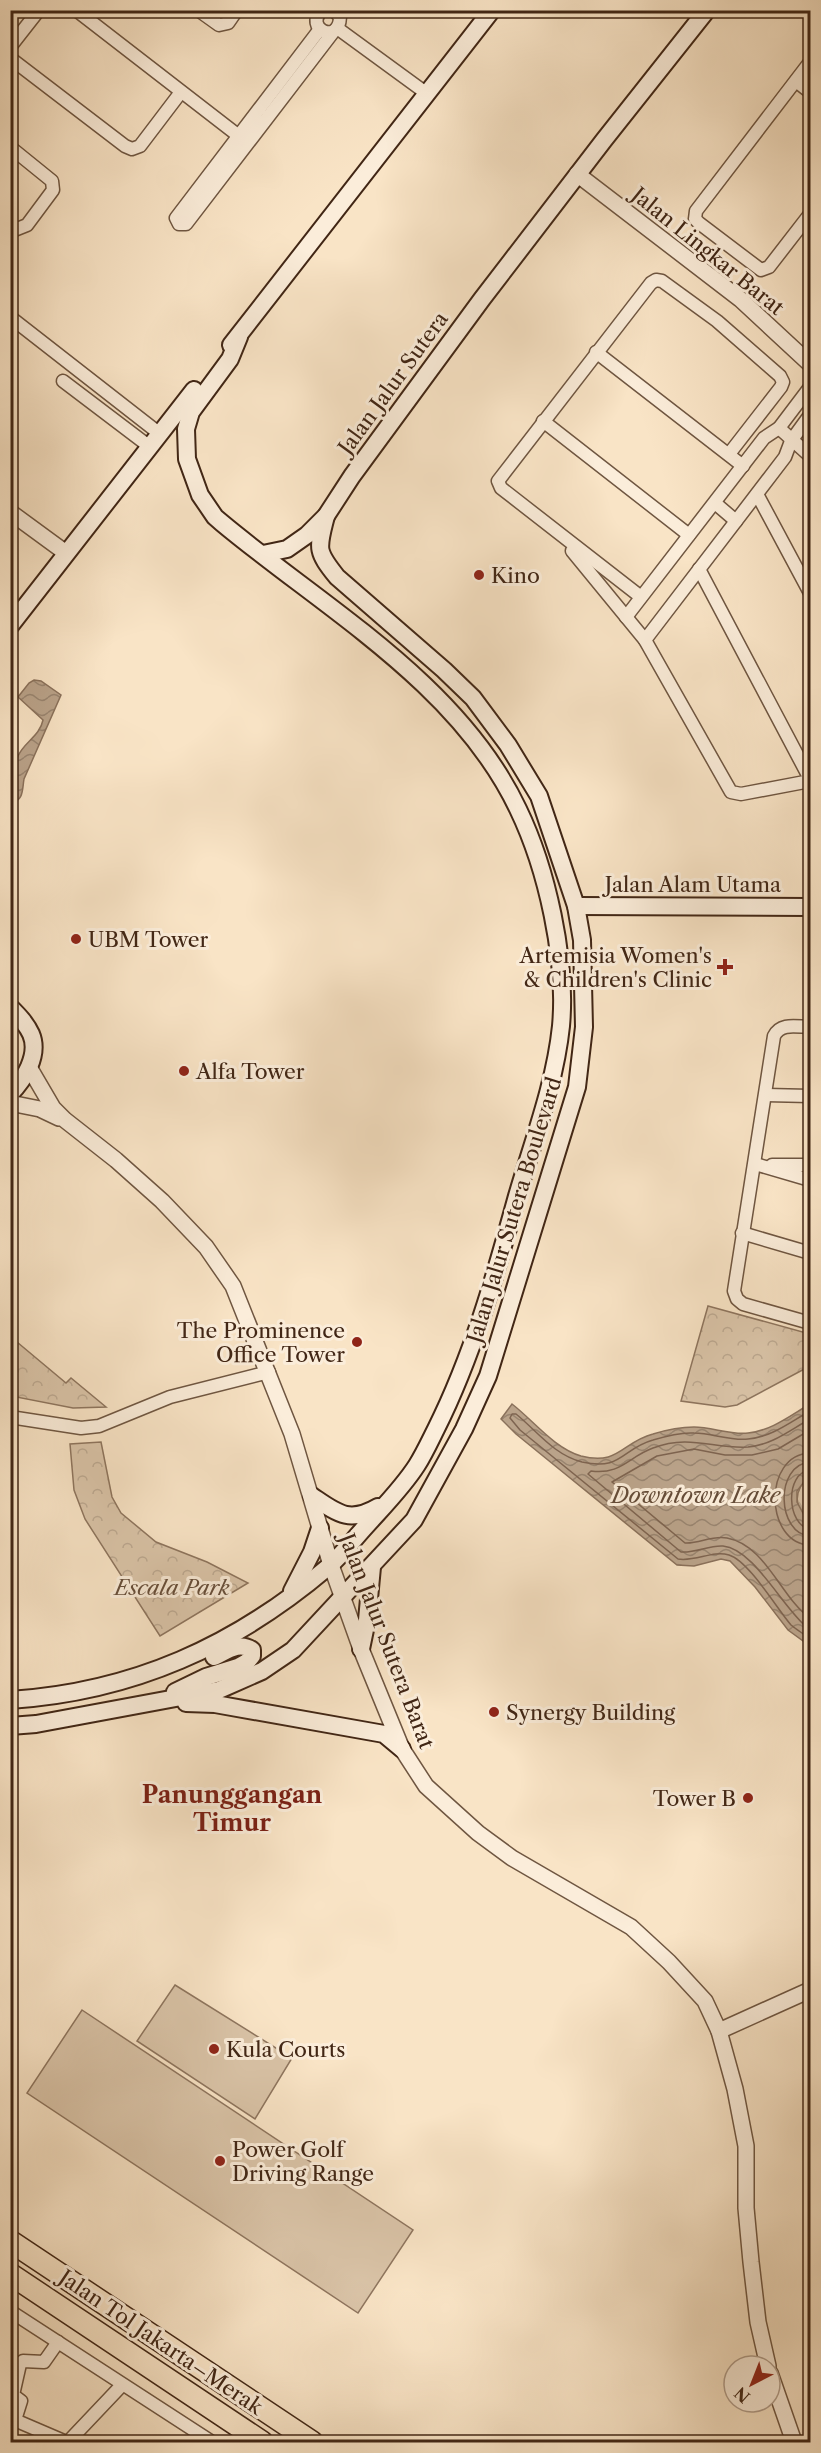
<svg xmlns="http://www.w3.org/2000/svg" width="821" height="2453" font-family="'Libre Caslon Text',serif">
<defs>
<pattern id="forest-firs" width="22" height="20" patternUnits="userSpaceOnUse" patternTransform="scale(1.5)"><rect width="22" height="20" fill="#dac4a8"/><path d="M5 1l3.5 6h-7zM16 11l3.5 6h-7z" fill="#bca890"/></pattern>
<pattern id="park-crowns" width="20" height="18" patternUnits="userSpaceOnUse" patternTransform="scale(1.5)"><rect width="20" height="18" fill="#dac4a8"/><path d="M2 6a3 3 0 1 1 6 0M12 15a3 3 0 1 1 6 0" fill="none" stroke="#bca890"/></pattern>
<pattern id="water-waves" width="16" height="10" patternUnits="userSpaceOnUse" patternTransform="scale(1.5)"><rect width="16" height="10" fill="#baa38a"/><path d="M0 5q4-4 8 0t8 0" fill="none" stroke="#998570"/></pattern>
</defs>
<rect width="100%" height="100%" fill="#f9e4c6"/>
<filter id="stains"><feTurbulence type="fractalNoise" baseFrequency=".00333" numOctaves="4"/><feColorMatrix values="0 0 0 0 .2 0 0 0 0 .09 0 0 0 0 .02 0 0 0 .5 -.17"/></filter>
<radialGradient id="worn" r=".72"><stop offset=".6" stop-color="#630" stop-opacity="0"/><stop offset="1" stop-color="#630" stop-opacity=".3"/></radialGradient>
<path fill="url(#forest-firs)" stroke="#8e755e" stroke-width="1.5" d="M810,1474V1526C794,1505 792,1493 810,1474Z"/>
<g fill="url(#park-crowns)" stroke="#8e755e" stroke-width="1.5">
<polygon points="708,1306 810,1334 810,1366 737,1405 725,1407 681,1401"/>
<polygon points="11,1337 66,1383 71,1378 106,1407 73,1408 11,1396"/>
<polygon points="101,1442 112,1497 121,1513 156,1542 207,1562 248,1583 160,1636 85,1519 74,1490 70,1444"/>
</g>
<g fill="#dac4a8" stroke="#8e755e" stroke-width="1.5">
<polygon points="175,1985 292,2058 255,2119 137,2041"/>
<polygon points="82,2010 413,2230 358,2313 27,2093"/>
</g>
<g fill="url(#water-waves)" stroke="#8a715b" stroke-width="1.5">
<path d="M34,680L41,681L61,695L24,779C22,791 24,799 11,804V791L16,784C15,774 14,765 18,756C24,742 40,736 43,720L18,697L29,683Z"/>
<path d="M512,1404C534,1421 554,1448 581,1456C619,1466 622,1442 653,1434C666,1430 680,1427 694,1427C712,1427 730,1435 748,1433C771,1431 791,1415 810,1404V1474L797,1491V1502L810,1526V1646L788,1630L755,1587L730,1561L721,1559L694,1566L677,1565L516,1434L501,1419Z"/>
</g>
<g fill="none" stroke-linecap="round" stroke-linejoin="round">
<g stroke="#7e6450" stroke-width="1.5">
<path d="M810,1411C790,1422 772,1437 748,1439C730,1441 712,1433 694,1433C680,1432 666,1436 653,1440C621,1449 622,1471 582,1462C554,1455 537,1431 516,1414H512L510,1418L520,1430L678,1559C696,1562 712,1550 729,1555C749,1561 777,1609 791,1625C797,1630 804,1634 810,1639"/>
<path d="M810,1419C790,1430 772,1445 748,1447C713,1449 690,1434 653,1448C628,1457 621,1475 591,1471L588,1474L681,1552C696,1553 709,1545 723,1546C755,1549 784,1611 810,1630"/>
<path d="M810,1430L778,1449L752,1455H725L694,1449L657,1456L612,1482L685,1543C699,1544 712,1535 727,1538C766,1545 781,1598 810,1618"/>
<path d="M810,1453C762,1455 765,1544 810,1545"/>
<path d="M810,1462C774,1465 777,1534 810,1536"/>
<path d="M810,1470C784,1473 787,1526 810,1529"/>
</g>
<g stroke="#6f5641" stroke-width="15">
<g id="minor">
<polyline points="76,10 244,140"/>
<polyline points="198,10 219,25 228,23 237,10"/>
<path d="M322,10C303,28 339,46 340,17L334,10"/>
<polyline points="337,28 426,93"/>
<polyline points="320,29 176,218 179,224 186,224 334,31"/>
<polyline points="10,47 39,10"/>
<polyline points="10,58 125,146 132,149 140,146 181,92"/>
<polyline points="810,62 696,211 695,219 699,223 761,270 769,267 810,214"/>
<polyline points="796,81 810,92"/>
<polyline points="10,147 52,181 53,190 27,225 17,229 10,226"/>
<polyline points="10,317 160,434"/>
<polyline points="596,352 743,466"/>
<polyline points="63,381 150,447"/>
<polyline points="543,421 689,535"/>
<polyline points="779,428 810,456"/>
<polyline points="757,494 810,593"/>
<polyline points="715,503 736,521"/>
<polyline points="572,551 645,640 731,792 741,794 810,781"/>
<polyline points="699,569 810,779"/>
<polyline points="641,597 501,488 498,481 651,283 656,280 662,281 717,321 780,376 783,382 781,387 729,454"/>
<polyline points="626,617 764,438 779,428 810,387"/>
<polyline points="645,640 785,457 791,441 810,415"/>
<path d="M810,1027C797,1027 781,1022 774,1036L734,1291L737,1299L743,1304L810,1323"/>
<polyline points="766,1095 810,1096"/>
<polyline points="755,1164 810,1180"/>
<polyline points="772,1165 810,1165"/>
<polyline points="742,1233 810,1253"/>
<polyline points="10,1417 81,1428 99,1426 170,1397 269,1372"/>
<polyline points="10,2311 212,2442"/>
<polyline points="10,2418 66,2442"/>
<polyline points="15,2420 21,2401 13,2395 20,2364 23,2361 44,2362 58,2342"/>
<polyline points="68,2442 122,2385"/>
</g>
</g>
<g stroke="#6f5641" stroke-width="18">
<g id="tertiary">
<polyline points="577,174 740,299 810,364"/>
<polyline points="10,512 66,553"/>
<polyline points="29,1067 53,1108 65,1120 116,1160 162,1201 206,1247 233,1286 292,1434 331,1565 361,1649 402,1749 426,1786 478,1833 512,1858 631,1927 669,1962 705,2001 719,2031 735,2089 746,2146 746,2208 751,2262 758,2322 768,2366"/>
<polyline points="10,1103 40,1109 59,1118"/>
<polyline points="719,2031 810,1990"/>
<polyline points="770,2373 794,2442"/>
</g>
</g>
<g stroke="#412615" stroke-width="20">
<g id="secondary">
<polyline points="231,345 492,10"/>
<polyline points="263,554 287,549 307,535 326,516 352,476 482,299 604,140 707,10"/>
<polyline points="10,626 194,390"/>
<polyline points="576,906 810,907"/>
<path d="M10,1007C18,1015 26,1023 31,1034C40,1055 24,1080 10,1094"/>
<path d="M312,1496C337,1513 349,1524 378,1507"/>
<polyline points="292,1591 312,1552 320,1528"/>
<polyline points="361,1649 367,1620 372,1567"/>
<path d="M175,1692L206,1677L238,1667L247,1662L252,1656V1650C239,1641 227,1651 214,1657"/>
<path d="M10,1700C133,1692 235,1646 328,1567C342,1555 354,1539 366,1526C384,1506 403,1487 417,1465C424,1454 430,1441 436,1429C473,1355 495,1276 517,1196C533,1141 555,1084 561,1026C567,959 547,869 518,809C459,684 324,608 222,523L215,517L200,495L187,459L186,429L191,412L230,359L239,337"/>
<polyline points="186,1703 215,1704 384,1734 402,1749"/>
<path d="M10,1726L36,1724L219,1690L262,1671L293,1650L414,1520L464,1429L488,1376L577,1087L584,1027L582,940L576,906L539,796L508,745L473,698L444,670L337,577C315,550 318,548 326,516"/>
</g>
</g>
<g stroke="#412615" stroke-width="24">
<g id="motorway">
<polyline points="10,2241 312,2442"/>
<polyline points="10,2274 262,2442"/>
</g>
</g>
<use href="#minor" stroke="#fbedda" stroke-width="12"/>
<use href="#tertiary" stroke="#fbedda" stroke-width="15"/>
<use href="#secondary" stroke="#fbedda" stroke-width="16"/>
<use href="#motorway" stroke="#f9e4c6" stroke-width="21"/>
</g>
<g fill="#8f2418" stroke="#fbedda" stroke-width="2">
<circle cx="479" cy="575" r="6"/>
<circle cx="76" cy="939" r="6"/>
<path d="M722 958h6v6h6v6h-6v6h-6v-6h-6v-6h6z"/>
<circle cx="184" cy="1071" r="6"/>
<circle cx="357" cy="1342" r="6"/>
<circle cx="494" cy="1712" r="6"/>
<circle cx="748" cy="1798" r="6"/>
<circle cx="214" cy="2049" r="6"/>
<circle cx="220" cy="2161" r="6"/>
</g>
<g text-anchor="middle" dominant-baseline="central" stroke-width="6" stroke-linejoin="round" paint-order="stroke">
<g font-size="21" fill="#412615" stroke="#fbedda">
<text transform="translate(708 251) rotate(39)">Jalan Lingkar Barat</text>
<text transform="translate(393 383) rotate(-54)">Jalan Jalur Sutera</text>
<text x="693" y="884">Jalan Alam Utama</text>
<text transform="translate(514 1210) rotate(-73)">Jalan Jalur Sutera Boulevard</text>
<text transform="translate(387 1641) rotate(69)">Jalan Jalur Sutera Barat</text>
<text transform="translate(161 2342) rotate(34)">Jalan Tol Jakarta–Merak</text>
</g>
<g font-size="21" fill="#412615" stroke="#fbedda" text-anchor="start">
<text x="491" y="575">Kino</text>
<text x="88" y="939">UBM Tower</text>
<text x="712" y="955" text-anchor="end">Artemisia Women's<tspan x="712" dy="24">&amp; Children's Clinic</tspan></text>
<text x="196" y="1071">Alfa Tower</text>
<text x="345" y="1330" text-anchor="end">The Prominence<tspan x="345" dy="24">Office Tower</tspan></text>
<text x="506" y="1712">Synergy Building</text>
<text x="736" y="1798" text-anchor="end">Tower B</text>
<text x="226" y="2049">Kula Courts</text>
<text x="232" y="2149">Power Golf<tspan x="232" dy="24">Driving Range</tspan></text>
</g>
<g font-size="21" font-style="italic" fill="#674e3a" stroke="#fbedda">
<text x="172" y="1587">Escala Park</text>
</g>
<g font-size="22" font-style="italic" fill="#654c38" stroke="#fbedda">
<text x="696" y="1495">Downtown Lake</text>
</g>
<g font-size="24" font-weight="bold" fill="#7a1f14" stroke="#fbedda">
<text x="232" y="1794">Panunggangan<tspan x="232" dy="28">Timur</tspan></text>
</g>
</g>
<rect width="821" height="2453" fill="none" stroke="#f9e4c6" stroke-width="36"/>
<rect x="12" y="12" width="797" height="2429" fill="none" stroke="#412615" stroke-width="3"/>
<rect x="18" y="18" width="785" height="2417" fill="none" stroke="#412615" stroke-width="1.5"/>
<g transform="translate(752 2384) rotate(222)"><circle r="28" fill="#fbedda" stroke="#b19d8b" stroke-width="1.5"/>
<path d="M0-4.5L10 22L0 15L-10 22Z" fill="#8f2418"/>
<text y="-9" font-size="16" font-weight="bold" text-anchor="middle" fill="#412615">N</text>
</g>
<rect width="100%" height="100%" filter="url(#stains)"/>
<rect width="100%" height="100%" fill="url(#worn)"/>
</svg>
